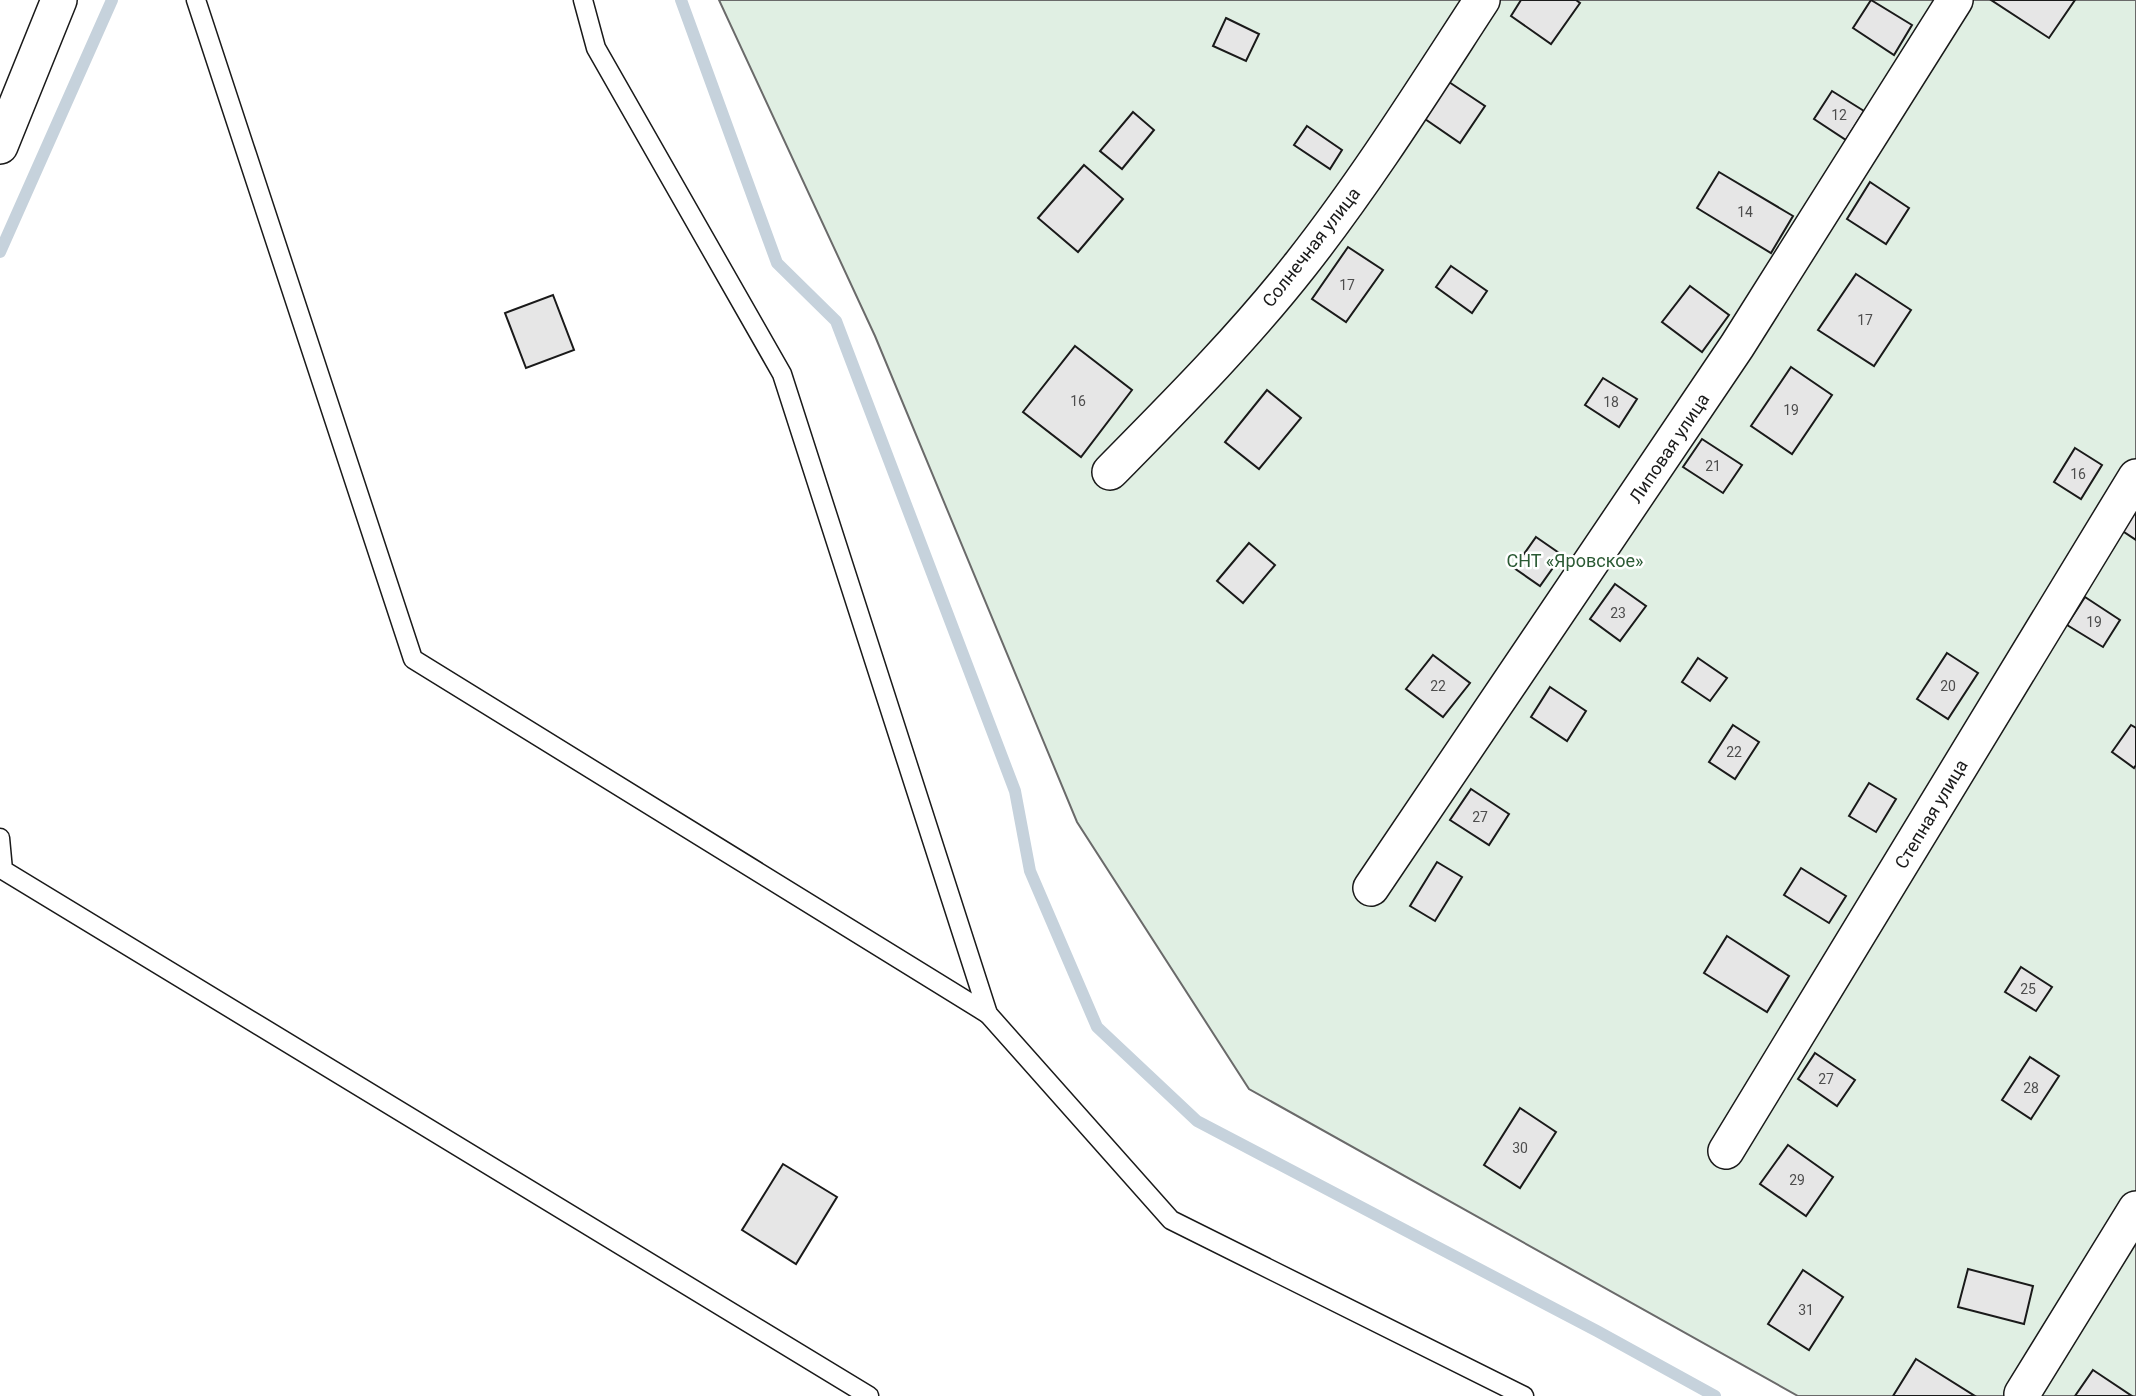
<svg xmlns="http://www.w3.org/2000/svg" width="2136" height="1396" font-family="Roboto,sans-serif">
<rect width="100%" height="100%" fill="#fff"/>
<polygon fill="#e0efe3" stroke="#6a6a6a" stroke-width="2" points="719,0 2136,0 2136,1396 1798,1396 1249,1089 1077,822 875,336"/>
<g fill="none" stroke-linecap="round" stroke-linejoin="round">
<g stroke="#c6d2dc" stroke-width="12">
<polyline points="681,0 777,263 836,321 1015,791 1030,871 1097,1027 1197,1121 1597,1331 1715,1396"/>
<polyline points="0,252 112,0"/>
</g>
</g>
<g fill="#e6e6e6" stroke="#1a1a1a" stroke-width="2">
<polygon points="1521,0 1576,0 1580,3 1551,44 1511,16"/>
<polygon points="1871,0 1912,25 1894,55 1853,28"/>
<polygon points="1991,0 2075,0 2049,38"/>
<polygon points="1226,18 1259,34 1246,61 1213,46"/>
<polygon points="1449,82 1485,106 1460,143 1425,119"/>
<polygon points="1832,91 1864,111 1846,140 1814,119"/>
<polygon points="1133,112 1154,130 1122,169 1100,151"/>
<polygon points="1307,126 1342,150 1330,169 1294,145"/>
<polygon points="1084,165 1123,199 1078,252 1038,218"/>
<polygon points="1719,172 1793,216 1771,253 1697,208"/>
<polygon points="1870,182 1909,208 1886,244 1847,219"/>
<polygon points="1348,247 1383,270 1346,322 1312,299"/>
<polygon points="1451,266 1487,291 1472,313 1436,287"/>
<polygon points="1856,274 1911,310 1874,366 1818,330"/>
<polygon points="1690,286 1729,315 1702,352 1662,322"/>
<polygon points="553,295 574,350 526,368 505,313"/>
<polygon points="1075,346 1132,390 1081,457 1023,412"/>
<polygon points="1791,367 1832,395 1792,454 1751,426"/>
<polygon points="1603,378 1637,399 1619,427 1585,405"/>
<polygon points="1267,390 1301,418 1259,469 1225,442"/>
<polygon points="1702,439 1742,465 1723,493 1683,467"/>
<polygon points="2075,448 2102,465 2081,499 2054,482"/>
<polygon points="2136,506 2136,540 2121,530"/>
<polygon points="1536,537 1562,555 1540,586 1514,568"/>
<polygon points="1249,543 1275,565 1243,603 1217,581"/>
<polygon points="1615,584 1646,606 1620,641 1590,619"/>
<polygon points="2085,597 2120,620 2103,647 2067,625"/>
<polygon points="1947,653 1978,673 1948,719 1917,699"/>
<polygon points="1433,655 1470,683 1443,717 1406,689"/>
<polygon points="1698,658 1727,678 1710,701 1682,682"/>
<polygon points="1550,687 1586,711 1567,741 1531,717"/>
<polygon points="1733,725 1759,742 1735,779 1709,762"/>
<polygon points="2131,725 2136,728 2136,765 2134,768 2112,752"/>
<polygon points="1869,783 1896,799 1876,832 1849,816"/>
<polygon points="1471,789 1509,814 1489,845 1450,820"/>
<polygon points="1437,862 1462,877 1435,921 1410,906"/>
<polygon points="1801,868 1846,896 1829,923 1784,895"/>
<polygon points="1727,936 1789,976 1767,1012 1704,973"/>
<polygon points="2021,967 2052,987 2036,1011 2005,992"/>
<polygon points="1815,1053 1855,1080 1837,1106 1798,1079"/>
<polygon points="2030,1057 2059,1076 2031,1119 2002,1100"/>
<polygon points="1520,1108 1556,1132 1520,1188 1484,1165"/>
<polygon points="1788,1145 1833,1177 1806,1216 1760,1184"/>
<polygon points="783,1164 837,1197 796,1264 742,1230"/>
<polygon points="1968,1269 2033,1286 2024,1324 1958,1307"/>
<polygon points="1803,1270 1843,1297 1809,1350 1768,1324"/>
<polygon points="1916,1359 1975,1396 1893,1396"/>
<polygon points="2093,1370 2132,1396 2075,1396"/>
</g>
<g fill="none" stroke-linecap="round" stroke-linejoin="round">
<g stroke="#1a1a1a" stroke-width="21">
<g id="lane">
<polyline points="196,0 413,659 988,1014"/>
<polyline points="583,0 596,48 782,374 988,1014 1171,1220 1524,1396"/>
<polyline points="0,838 3,870 869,1396"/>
</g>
</g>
<g stroke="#1a1a1a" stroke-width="38">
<g id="street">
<polyline points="0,146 59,0"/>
<path d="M1110,472C1176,405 1243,338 1301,264C1367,180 1424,89 1482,0"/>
<polyline points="1371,888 1737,346 1955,0"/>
<polyline points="1726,1151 2136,477"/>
<polyline points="2022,1394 2136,1209"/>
</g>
</g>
<use href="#lane" stroke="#fff" stroke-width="18"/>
<use href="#street" stroke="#fff" stroke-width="35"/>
</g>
<g text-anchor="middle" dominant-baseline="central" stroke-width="5" stroke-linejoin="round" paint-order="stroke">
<g font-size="14" fill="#4d4d4d">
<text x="1839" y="115">12</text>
<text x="1745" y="212">14</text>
<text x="1347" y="285">17</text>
<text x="1865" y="320">17</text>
<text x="1078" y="401">16</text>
<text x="1611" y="402">18</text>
<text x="1791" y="410">19</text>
<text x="1713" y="466">21</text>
<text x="2078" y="474">16</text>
<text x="1618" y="613">23</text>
<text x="2094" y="622">19</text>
<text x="1438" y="686">22</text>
<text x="1948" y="686">20</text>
<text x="1734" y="752">22</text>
<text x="1480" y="817">27</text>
<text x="2028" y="989">25</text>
<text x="1826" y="1079">27</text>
<text x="2031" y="1088">28</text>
<text x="1520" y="1148">30</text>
<text x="1797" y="1180">29</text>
<text x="1806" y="1310">31</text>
</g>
<g font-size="18" fill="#1a1a1a" stroke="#fff">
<text transform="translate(1311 247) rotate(-52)">Солнечная улица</text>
<text transform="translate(1669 448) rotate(-56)">Липовая улица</text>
<text transform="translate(1931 814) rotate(-59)">Степная улица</text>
</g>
<g font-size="18" fill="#2b5a34" stroke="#fff">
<text x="1575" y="560">СНТ «Яровское»</text>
</g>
</g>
</svg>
